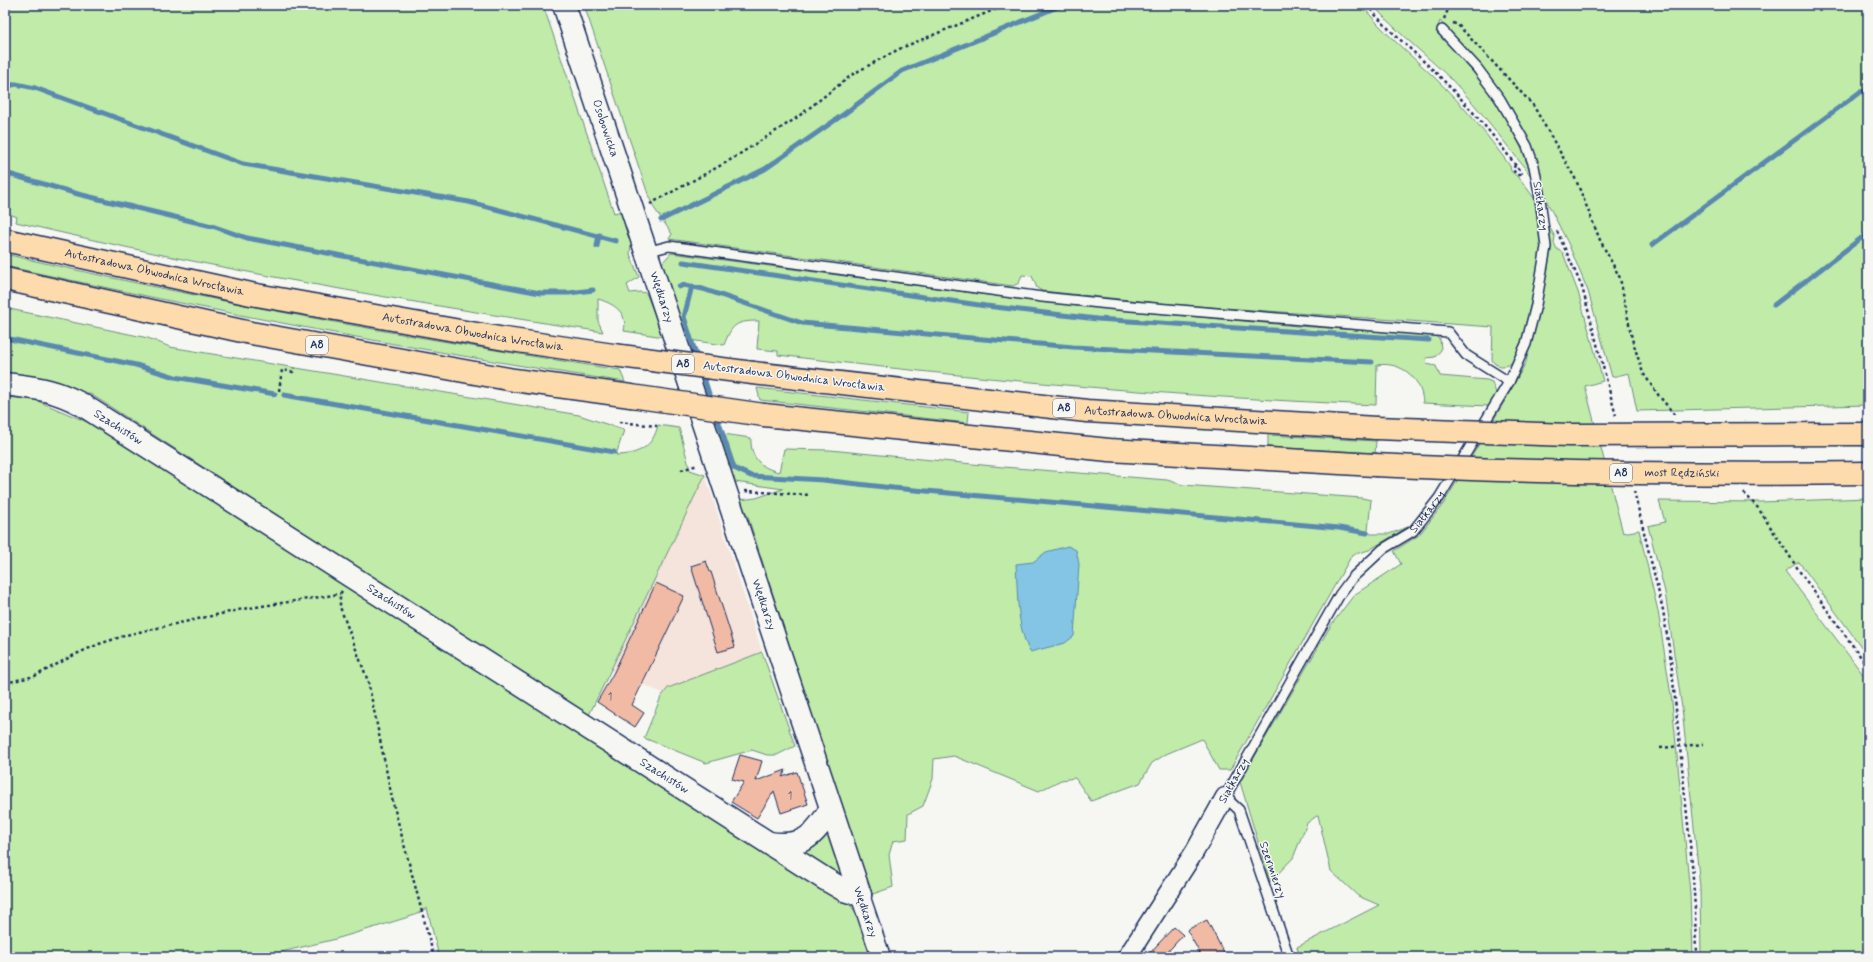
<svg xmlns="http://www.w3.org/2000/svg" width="1873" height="962" font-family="Mynerve,sans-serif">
<rect width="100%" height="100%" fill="#f6f6f2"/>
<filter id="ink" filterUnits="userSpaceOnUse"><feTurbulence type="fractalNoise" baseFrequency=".025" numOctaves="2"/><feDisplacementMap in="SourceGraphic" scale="8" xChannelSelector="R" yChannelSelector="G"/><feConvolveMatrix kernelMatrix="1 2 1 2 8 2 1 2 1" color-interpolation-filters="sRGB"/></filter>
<g filter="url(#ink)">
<polygon fill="#f4e4db" points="705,475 762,652 668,688 663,693 611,671"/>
<g fill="#c0eba8" stroke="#6e8d83">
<path d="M5,5H543L614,213L622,211L632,234L630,254L639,277L627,285L630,293L640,292L646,293L664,337L624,331C628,313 615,304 598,299V321L603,332C407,302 210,269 16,222L17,217L5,212Z"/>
<path d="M584,5H1362C1383,33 1410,54 1435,78C1463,105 1487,134 1510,166L1511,171L1521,180L1534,198L1541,234L1542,254L1521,348C1517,358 1512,367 1500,366L1495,364L1492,360L1493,327L1169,304L1042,291L1037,288L1032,276L1022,275L1019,283L1013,286L669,239L672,234L654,208L649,197Z"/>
<path d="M1373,5H1868V405L1637,411L1629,373L1612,377L1588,291L1568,243L1547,202L1533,152L1523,128L1499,90L1440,21L1436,32C1477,74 1515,118 1531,176C1505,143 1480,109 1451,79C1425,54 1396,32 1373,5Z"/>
<polygon points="1549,226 1555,237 1554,243 1557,249 1563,253 1578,292 1603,381 1585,386 1623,533 1639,530 1658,611 1672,702 1690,893 1692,957 1300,957 1297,947 1379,905 1358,896 1331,871 1318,815 1307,823 1293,858 1270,882 1240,782 1331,625 1354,595 1401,564 1394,551 1419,535 1444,503 1507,397 1526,362 1547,271 1551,247"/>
<path d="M671,253L1049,303L1297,326L1433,335L1440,339L1441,350L1435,357L1426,358L1427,364L1436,366L1440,376L1487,380L1492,382L1496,393L1489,406L1423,403C1422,379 1402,361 1377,365L1376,405C1176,397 977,379 778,355V351L757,349L759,321C736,321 732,324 724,345L682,339L660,269L662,263Z"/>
<path d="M5,254C208,301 413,338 620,370L625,382C417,351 211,311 5,266Z"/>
<path d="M5,308L148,338L170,347L579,415L624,430L616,455C638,455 653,447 658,425L679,428L690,470L705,475L588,717L89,393H80L5,376Z"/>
<polygon points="757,388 969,412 968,423 760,400"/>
<path d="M5,397L33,399L99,427L332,578H338L840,894C860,912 866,933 874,957H439L427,908L415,915L376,927L332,940L260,957H5Z"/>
<path d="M716,433L751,438C750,458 761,468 779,472L784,449L830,450L1003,467L1167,480L1183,485L1362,498L1371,500L1368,531L1371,534H1389L1408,527L1369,550L1352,555L1230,770H1219L1202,739L1166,754L1152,763L1140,783L1091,801L1075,778L1061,780L1039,791L954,756L934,759L933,779L923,806L908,814L907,839L893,841L889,855L893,887L870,895L748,517L740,500L756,498L783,489L735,482L727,470Z"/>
<polygon points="1268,435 1376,441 1375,453 1268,447"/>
<polygon points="1868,498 1868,656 1799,562 1785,571 1868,681 1868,957 1701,957 1700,887 1682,708 1665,592 1648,526 1665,522 1659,501 1761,502"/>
<polygon points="762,652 795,746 777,755 767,755 752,750 706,763 644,738 661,697 668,688"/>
<polygon points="828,832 845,874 840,879 799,850"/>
</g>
<path fill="#84c5e5" stroke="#5a89af" d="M1068,546L1076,550L1079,564L1074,636L1065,643L1030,652C1016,625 1018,594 1016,564L1033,562L1046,552Z"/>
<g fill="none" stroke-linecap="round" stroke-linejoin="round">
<g stroke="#5a89af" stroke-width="5">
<polyline points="5,87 16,84 35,88 243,164 469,202 616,241"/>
<polyline points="5,173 78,194 212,226 247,238 540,293 569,293 593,290"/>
<polyline points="661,220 765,169 844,114 902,71 1062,5"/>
<polyline points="1652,245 1860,92 1868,91"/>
<polyline points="597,246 599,235"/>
<polyline points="683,262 986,306 1097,319 1429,340"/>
<polyline points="692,286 684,317 698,361"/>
<polyline points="679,287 684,285 703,289 802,323 1073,347 1372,362"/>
<polyline points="1774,305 1868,233"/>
<polyline points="5,338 136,365 175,377 275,394"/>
<polyline points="702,372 712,403"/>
<polyline points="284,395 614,452"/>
<polyline points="716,414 734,468 751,476 823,480 893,488 1339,528 1367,533"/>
</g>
</g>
<g fill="#f1baa5" stroke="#1b2f5e">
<polygon points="706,561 710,572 711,572 735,647 718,652 691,566"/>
<polygon points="656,583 684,596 632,705 644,713 635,727 597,702 614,672"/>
<polygon points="740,755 762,761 756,781 786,770 782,777 797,772 808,804 781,813 774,791 757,818 731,802 744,782 732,779"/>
<polygon points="1207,920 1224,953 1218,957 1202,957 1187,930"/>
<polygon points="1174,927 1183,935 1163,957 1146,957"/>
</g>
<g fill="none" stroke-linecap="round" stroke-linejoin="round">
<g stroke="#1b2f5e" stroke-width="12">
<g id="lane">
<polyline points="646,252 669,246 1042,297 1119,305 1448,332 1466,355 1509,382"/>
<path id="s1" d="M1289,957L1239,810L1225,797L1340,594L1352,578L1383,549L1413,531L1439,498L1509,382L1526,344L1536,305L1546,247L1540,198L1534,166L1527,146L1500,99L1477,68L1442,30"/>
</g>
</g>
<g stroke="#1b2f5e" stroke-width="21">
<g id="street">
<polyline points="860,895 881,957"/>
<polyline points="1127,957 1195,851 1225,797"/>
</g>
</g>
<g stroke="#1b2f5e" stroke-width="25">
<g id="secondary">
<path id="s2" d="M564,5L860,895"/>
<path id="s3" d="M5,384C36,388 53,389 81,404L825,879L844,890L860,895"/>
<path d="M769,843C803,848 813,837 831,809"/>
</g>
</g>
<g stroke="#1b2f5e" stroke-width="25">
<g id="highway">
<path id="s4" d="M5,240L251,294L505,339L613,355"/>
<polyline points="5,279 251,333 514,380 631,396"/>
<path id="s5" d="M753,373L1087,411L1376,428"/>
<polyline points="764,415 1109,450 1375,465"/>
</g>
</g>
<g stroke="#1b2f5e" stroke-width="2.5" stroke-dasharray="3 3" stroke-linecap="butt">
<path d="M1367,5C1388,31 1415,52 1439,76C1469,106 1497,139 1522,174"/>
<polyline points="1444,19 1450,5"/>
<polyline points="1453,23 1458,25 1533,105 1576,180 1600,240 1620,278 1632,339 1643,373 1659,396 1676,416"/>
<polyline points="1515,165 1513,170 1517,175 1523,175"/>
<polyline points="650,204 727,162 795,119 853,74 899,49 1006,5"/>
<polyline points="1557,231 1582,287 1616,416"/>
<polyline points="279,391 282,370 293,372 294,368"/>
<polyline points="619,422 657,426"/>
<polyline points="681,470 698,465"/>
<polyline points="745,491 810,495"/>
<polyline points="1634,491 1663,610 1671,661 1692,863 1695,908 1696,957"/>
<polyline points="1744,493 1758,508 1802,575 1868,667"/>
<polyline points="342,591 340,594 340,607 368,681 393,803 434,957"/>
<polyline points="5,683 35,676 76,654 99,644 130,634 243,609 340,594"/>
<polyline points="1660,748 1703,744"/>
</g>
<use href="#lane" stroke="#f6f6f2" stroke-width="9"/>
<use href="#street" stroke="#f6f6f2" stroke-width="18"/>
<use href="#secondary" stroke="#f6f6f2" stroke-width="22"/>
<use href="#highway" stroke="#fedbac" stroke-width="22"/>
<g stroke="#1b2f5e" stroke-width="25" stroke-linecap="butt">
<g id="highway-bridge">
<polyline points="613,355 753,373"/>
<polyline points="631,396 764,415"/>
<polyline points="1376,428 1569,435 1868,434"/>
<path id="s6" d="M1375,465C1539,473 1704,475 1868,473"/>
</g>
</g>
<use href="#highway-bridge" stroke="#fedbac" stroke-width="22"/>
</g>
</g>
<g text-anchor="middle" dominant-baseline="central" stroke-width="3" stroke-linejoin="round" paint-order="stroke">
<g font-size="10" fill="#505270">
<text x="610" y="697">1</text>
<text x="790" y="796">1</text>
</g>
<g fill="#f6f6f2" stroke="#5d6b8a" stroke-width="1">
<rect x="306" y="336" width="22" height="18" rx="3"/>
<rect x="672" y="355" width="22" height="18" rx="3"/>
<rect x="1053" y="399" width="22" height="18" rx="3"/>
<rect x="1610" y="464" width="22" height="18" rx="3"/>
</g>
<g font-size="11" font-weight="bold" fill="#1b2f5e">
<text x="317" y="345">A8</text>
<text x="683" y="364">A8</text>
<text x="1064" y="408">A8</text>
<text x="1621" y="473">A8</text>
</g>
<g font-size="12" fill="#1b2f5e" stroke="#f6f6f2">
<text stroke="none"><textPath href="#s2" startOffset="130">Osobowicka</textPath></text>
<text transform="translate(1540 206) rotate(81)">Siatkarzy</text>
<text stroke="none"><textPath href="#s4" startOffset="153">Autostradowa Obwodnica Wrocławia</textPath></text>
<text stroke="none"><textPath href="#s2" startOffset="308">Wędkarzy</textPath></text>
<text stroke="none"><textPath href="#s4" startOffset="477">Autostradowa Obwodnica Wrocławia</textPath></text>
<text transform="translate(794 377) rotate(7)">Autostradowa Obwodnica Wrocławia</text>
<text stroke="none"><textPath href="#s5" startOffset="425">Autostradowa Obwodnica Wrocławia</textPath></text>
<text stroke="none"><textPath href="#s3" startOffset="123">Szachistów</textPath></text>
<text stroke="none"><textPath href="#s6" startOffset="307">most Rędziński</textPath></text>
<text stroke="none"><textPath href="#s1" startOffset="529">Siatkarzy</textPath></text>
<text stroke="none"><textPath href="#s3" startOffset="447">Szachistów</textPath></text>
<text stroke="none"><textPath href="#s2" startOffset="632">Wędkarzy</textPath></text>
<text stroke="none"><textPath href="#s3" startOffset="771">Szachistów</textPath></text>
<text transform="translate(1234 781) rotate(-61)">Siatkarzy</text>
<text transform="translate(1272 870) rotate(71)">Szermierzy</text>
<text transform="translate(865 912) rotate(71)">Wędkarzy</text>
</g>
</g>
<rect width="1873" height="962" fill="none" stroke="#f6f6f2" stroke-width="20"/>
<rect x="10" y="10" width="1853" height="942" fill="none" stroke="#1b2f5e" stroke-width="1.5" filter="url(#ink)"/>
</svg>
